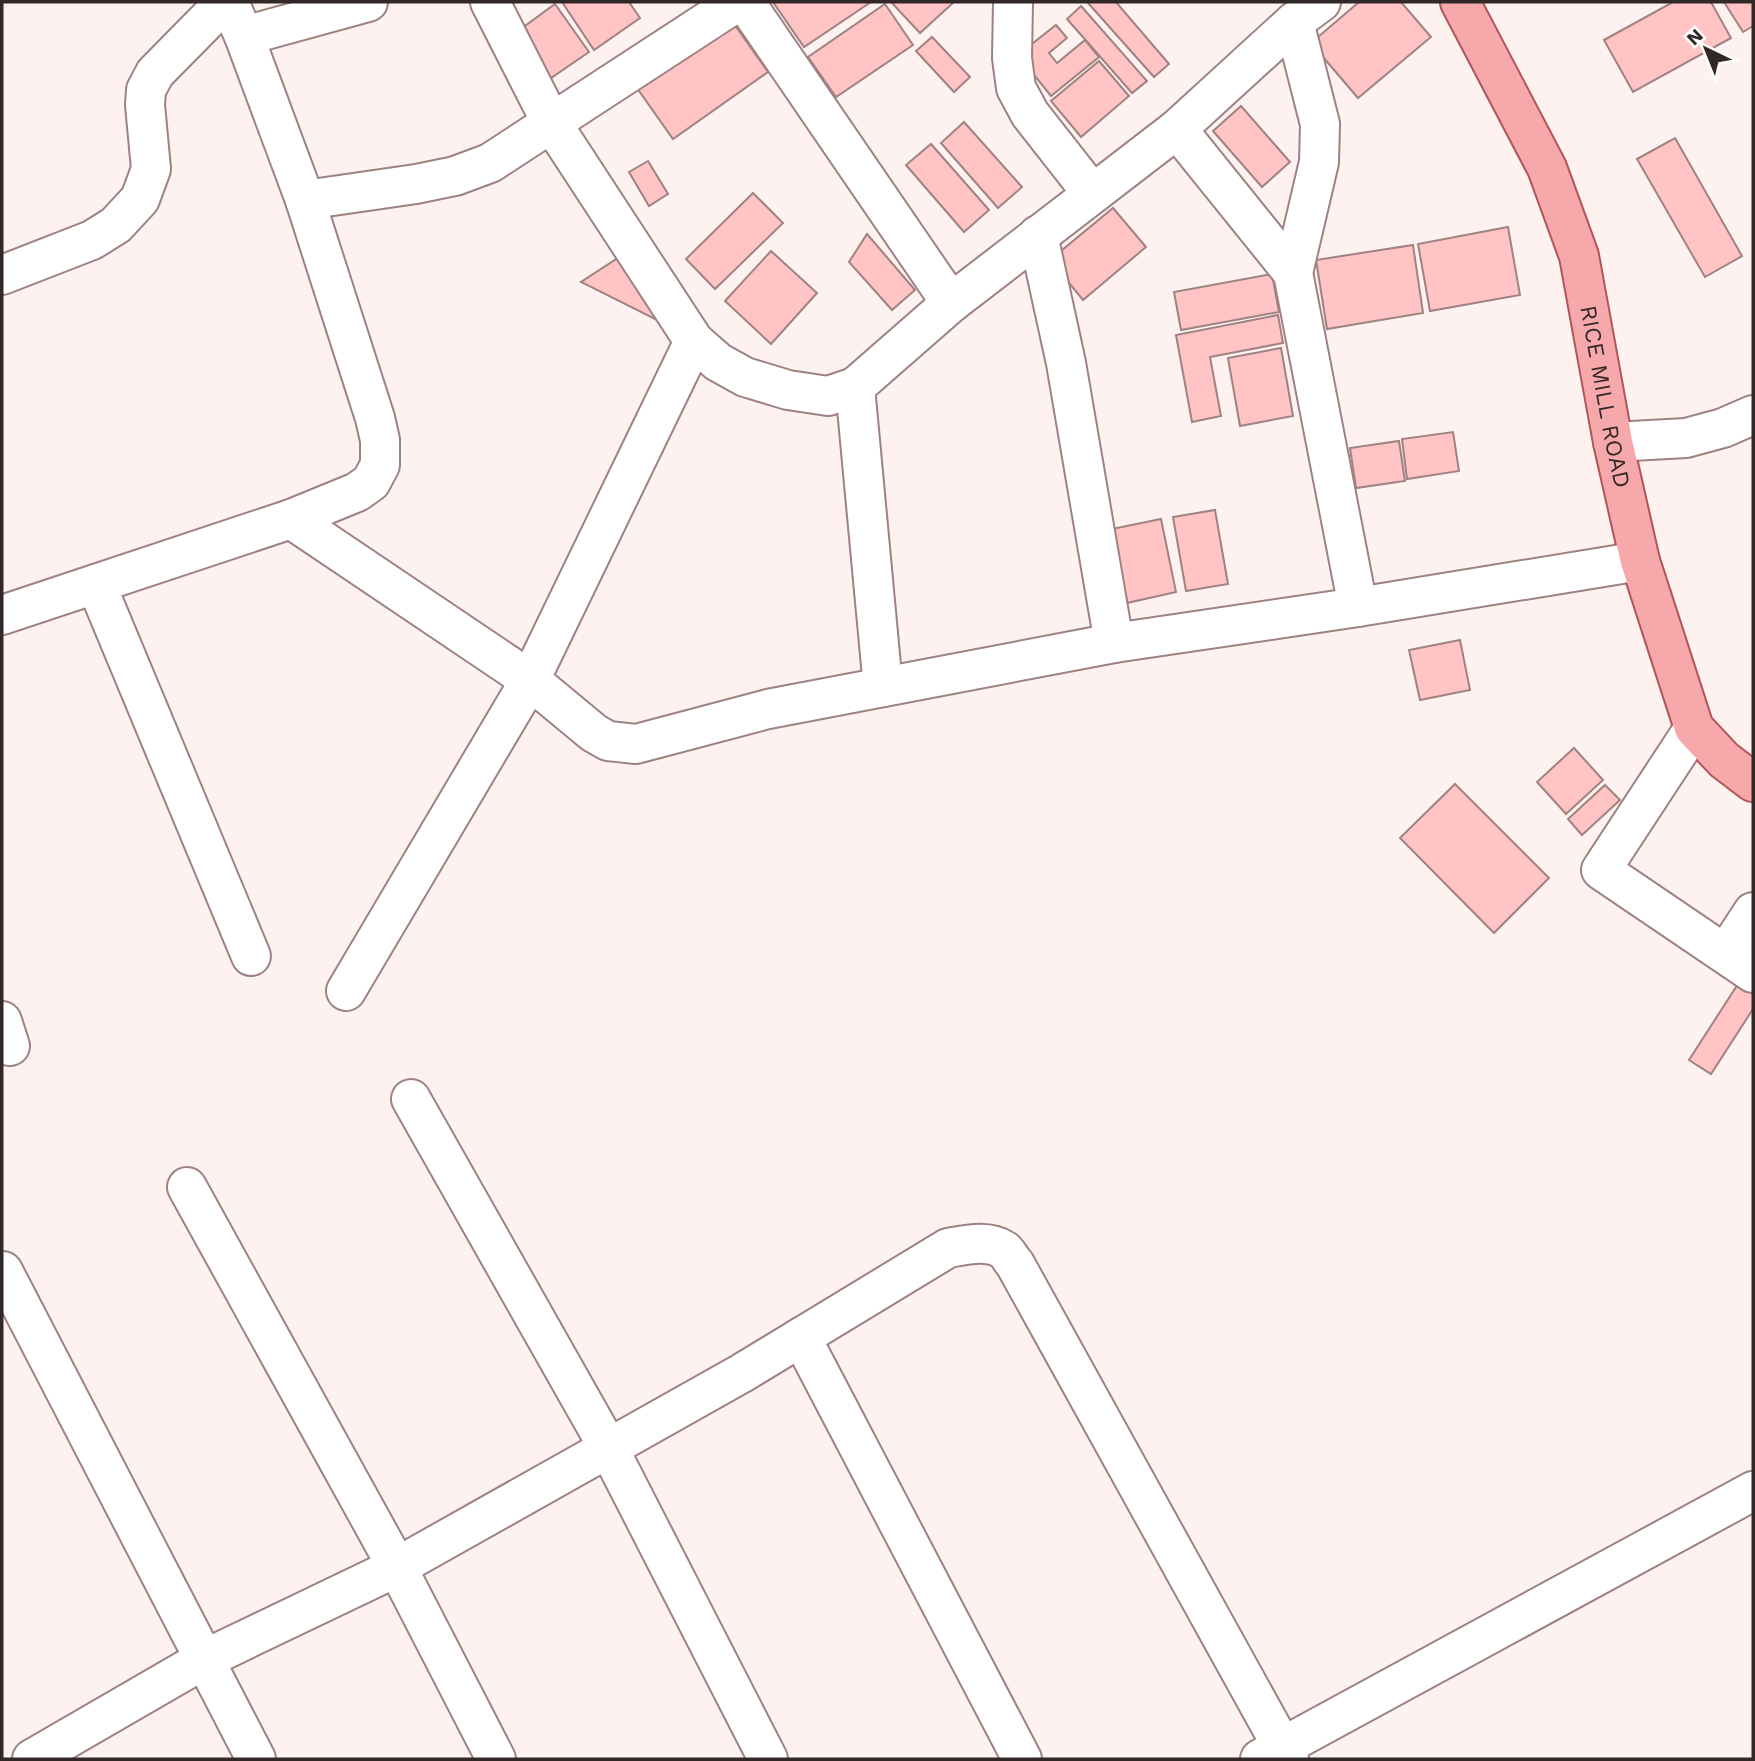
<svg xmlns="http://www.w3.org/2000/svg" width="1755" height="1761" font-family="'Work Sans',sans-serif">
<rect width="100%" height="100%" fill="#fef2f1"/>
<g fill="#ffc4c3" stroke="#9f8382" stroke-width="2">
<polygon points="562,2 629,2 640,18 594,50"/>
<polygon points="773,2 871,2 804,47"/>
<polygon points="891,2 954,2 920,33"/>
<polygon points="1090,2 1116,2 1169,64 1154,77 1088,3"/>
<polygon points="1359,2 1401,2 1431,37 1358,98 1311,43"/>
<polygon points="1673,2 1711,2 1731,38 1633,92 1604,40"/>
<polygon points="1724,2 1753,2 1753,26 1743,32"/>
<polygon points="555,4 589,52 551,78 518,31"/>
<polygon points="885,4 913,45 836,97 808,57"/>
<polygon points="1081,6 1147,81 1132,93 1067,19"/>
<polygon points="727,14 768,72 673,139 632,81"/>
<polygon points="1056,25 1067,38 1049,53 1057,63 1085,40 1099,57 1051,96 1018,55"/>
<polygon points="932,37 970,77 954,92 916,51"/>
<polygon points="1099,61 1129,96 1081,137 1051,101"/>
<polygon points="1241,106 1290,162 1262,187 1213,131"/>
<polygon points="964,122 1022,187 998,208 941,143"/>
<polygon points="1675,138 1742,256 1705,277 1637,159"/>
<polygon points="931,144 989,210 964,232 906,165"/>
<polygon points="648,161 668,194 649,206 629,172"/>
<polygon points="753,193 783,223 715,289 686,259"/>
<polygon points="1113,208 1146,247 1083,300 1050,260"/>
<polygon points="1508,227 1520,295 1430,311 1418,244"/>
<polygon points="867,234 915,290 892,310 849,262"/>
<polygon points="1413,245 1423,313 1327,329 1316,260"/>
<polygon points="771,251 817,293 771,344 725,301"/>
<polygon points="627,252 677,330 581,282"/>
<polygon points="1272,274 1279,312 1181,330 1174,292"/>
<polygon points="1278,315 1283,343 1210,357 1221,416 1192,422 1176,335"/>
<polygon points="1281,348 1293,416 1240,426 1228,358"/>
<polygon points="1453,432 1459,471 1407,479 1402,439"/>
<polygon points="1399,441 1405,481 1356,488 1350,448"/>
<polygon points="1215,510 1228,584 1186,591 1173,517"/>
<polygon points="1161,519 1176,592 1127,603 1112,529"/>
<polygon points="1460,640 1470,690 1420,700 1409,650"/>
<polygon points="1574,748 1603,780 1566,814 1537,782"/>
<polygon points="1455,784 1549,878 1494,933 1400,838"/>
<polygon points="1605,785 1620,800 1582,835 1568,819"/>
<polygon points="1738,984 1753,994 1753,1009 1711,1074 1689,1060"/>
</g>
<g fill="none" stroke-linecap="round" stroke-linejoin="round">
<g stroke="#9e8282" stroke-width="42">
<g id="minor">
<polyline points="490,2 551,122 694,341 718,362 745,377 788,390 828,396 855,387"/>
<polyline points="745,2 951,303"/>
<polyline points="1013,2 1012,58 1016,88 1030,114 1092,193"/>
<polyline points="244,36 368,2"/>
<polyline points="1177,129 1293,273 1358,607"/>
<polyline points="305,200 416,184 455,176 490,163 737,2"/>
<polyline points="1038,235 1066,363 1114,643"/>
<polyline points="1293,273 1319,162 1320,124 1294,22"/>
<polyline points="2,275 92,240 116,225 140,199 151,169 145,105 146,90 155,73 225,2"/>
<polyline points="1613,442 1686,438 1723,428 1753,415"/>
<polyline points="291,519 530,680 594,733 608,741 636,744 768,709 1114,643 1358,607 1640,561"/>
<polyline points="96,584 251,956"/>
<polyline points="2,615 291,519 357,492 371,482 380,465 380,440 375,418 305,200 244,36 229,2"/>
<polyline points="883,687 855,387 951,303 1177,129 1294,22 1321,2"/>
<polyline points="1694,728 1601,870 1753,973"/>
<polyline points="1726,953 1753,912"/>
<polyline points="346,991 530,680 694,341"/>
<polyline points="2,1021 10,1046"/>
<polyline points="411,1099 608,1447 768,1759"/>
<polyline points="187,1187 397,1567 496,1759"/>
<polyline points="3,1271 256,1759"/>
<polyline points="801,1337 1022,1759"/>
<path d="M32,1759L203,1660L397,1567L742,1373L948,1248C965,1245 988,1239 1004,1250C1008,1253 1011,1260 1015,1264L1289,1759"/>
<polyline points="1260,1759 1753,1491"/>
</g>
</g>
<g stroke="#af5659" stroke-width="42">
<g id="major">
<path id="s1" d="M1460,2L1547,168L1579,256L1613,442L1640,561L1694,728L1724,760L1753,782"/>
</g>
</g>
<use href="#minor" stroke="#fff" stroke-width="38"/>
<use href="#major" stroke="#f7a8ab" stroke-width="38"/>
</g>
<g text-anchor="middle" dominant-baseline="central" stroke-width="5" stroke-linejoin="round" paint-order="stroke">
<g font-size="23" fill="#332828" stroke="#fff">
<text stroke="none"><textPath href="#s1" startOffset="424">RICE MILL ROAD</textPath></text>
</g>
</g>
<rect width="1755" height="1761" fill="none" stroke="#332828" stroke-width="7"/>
<g transform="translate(1706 49) rotate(317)" stroke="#ffffff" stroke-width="5" paint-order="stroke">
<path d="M0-5L12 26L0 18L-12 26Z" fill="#332828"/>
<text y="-10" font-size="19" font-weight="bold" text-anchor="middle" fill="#332828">N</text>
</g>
</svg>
